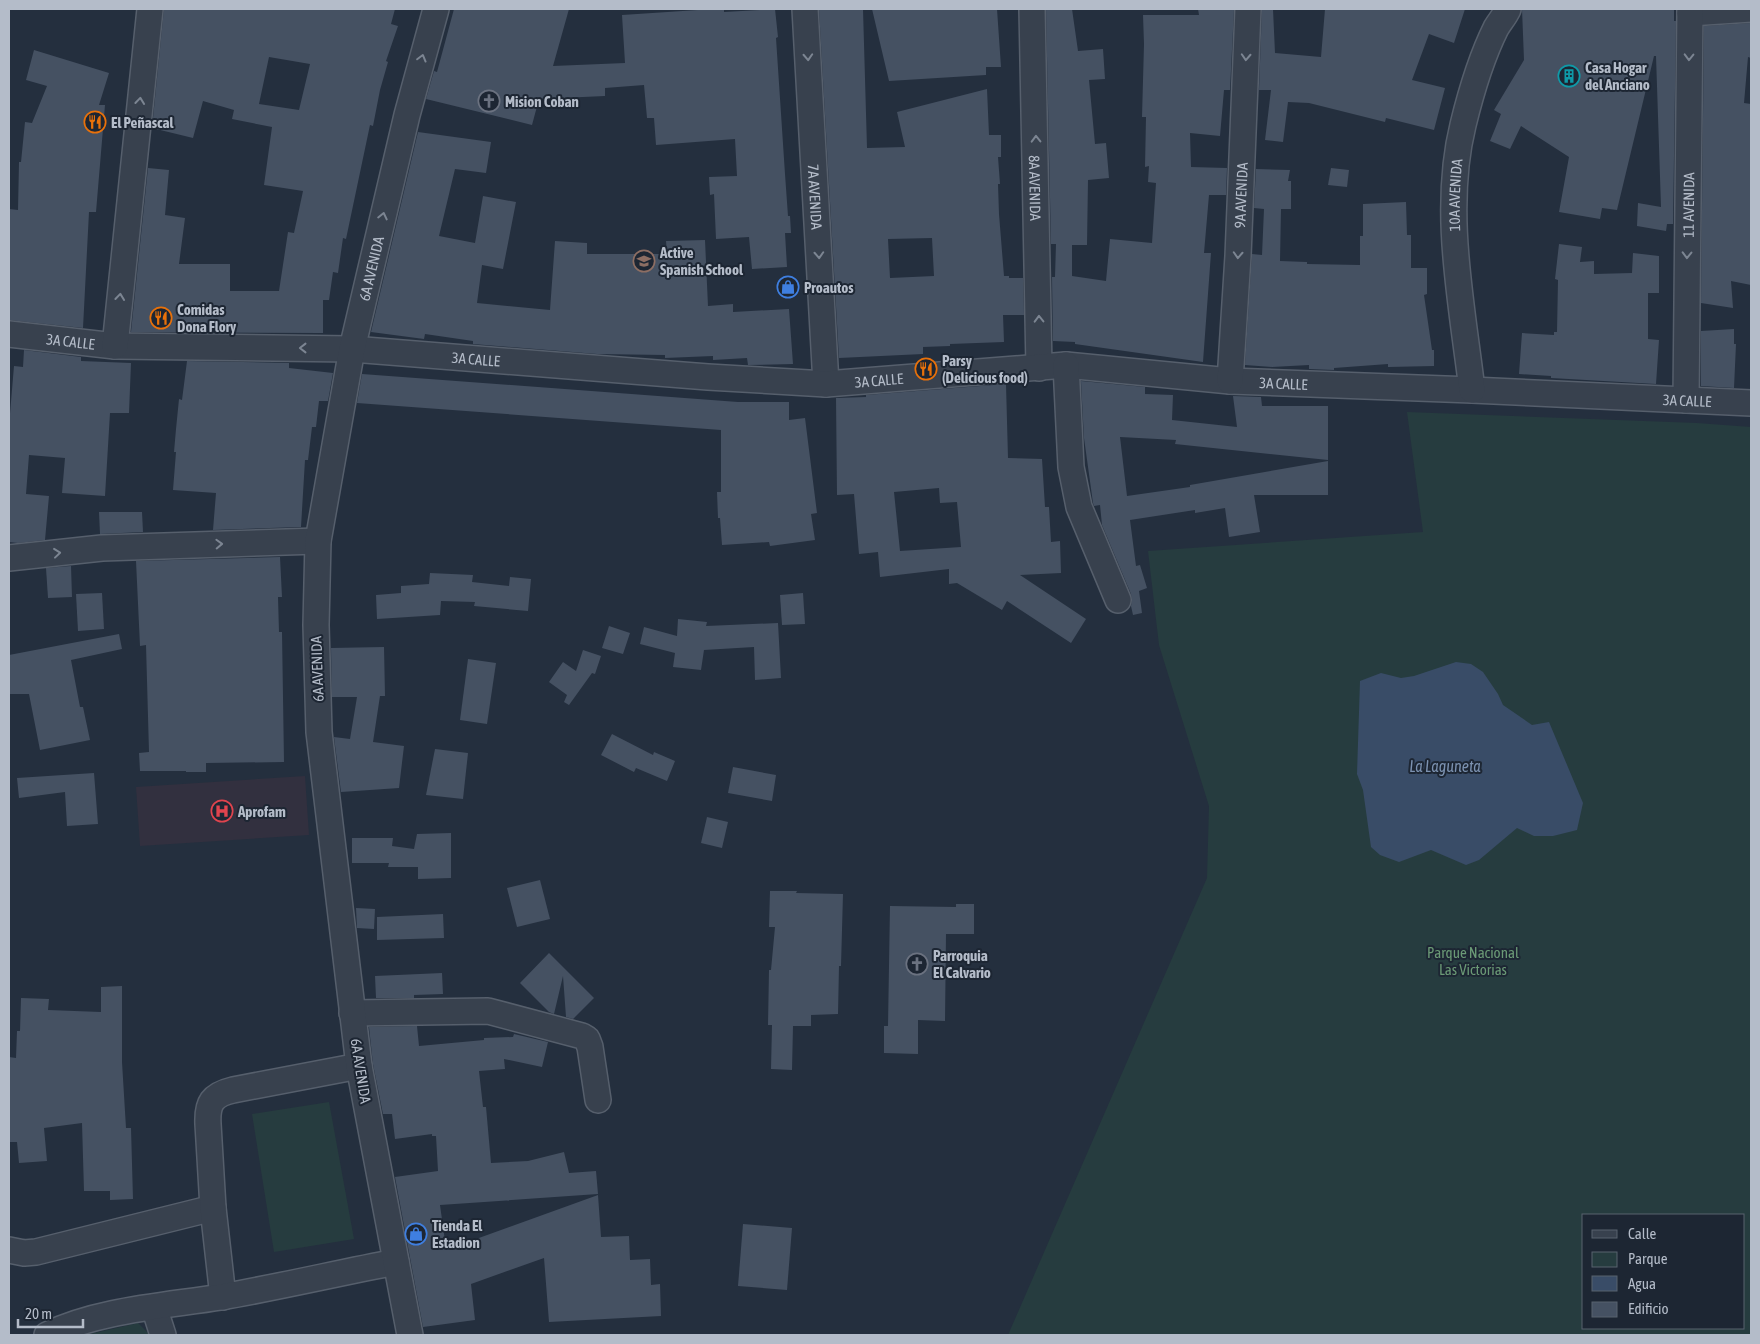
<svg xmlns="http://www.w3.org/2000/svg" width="1760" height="1344" font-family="'Asap Condensed',sans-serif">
<rect width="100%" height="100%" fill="#242f3e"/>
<polygon fill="#32303f" points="305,776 309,835 140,846 136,787"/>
<g fill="#263c3f" fill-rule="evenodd">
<path d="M1407,412L1697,423L1751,427V1335H1008L1207,878L1209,806L1159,645L1148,551L1423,532ZM1584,1215H1744V1328H1584Z"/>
<polygon points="329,1102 354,1239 274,1252 252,1114"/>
<polygon points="138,1323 150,1335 86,1335"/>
</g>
<polygon fill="#394c67" points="1456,662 1471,664 1483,672 1498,694 1503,705 1532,725 1549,722 1583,803 1577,830 1553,836 1534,836 1517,828 1479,860 1466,865 1431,850 1399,862 1380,855 1371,847 1363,790 1357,774 1360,681 1381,673 1401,678 1414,676"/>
<g fill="#455162" fill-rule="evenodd">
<path d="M164,9H395L391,24L398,26L386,61L388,62L380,90L373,126L370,125L346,239L343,238L338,273L333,272L329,300H323V333L131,332L148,168L169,170L165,215L185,218L179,264H230V291H279L288,232L294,233L303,191L264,185L272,127L232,119L234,110L203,101L193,138L152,128ZM269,57L310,64L299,110L259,104Z"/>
<polygon points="454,9 569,9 553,66 625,63 622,15 713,9 724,9 724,12 775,9 778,37 776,38 785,174 788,216 790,216 791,233 785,233 787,267 752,269 749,237 716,239 714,194 710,195 709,177 737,176 735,139 656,145 654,118 647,118 644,85 605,88 605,96 539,99 532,125 426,99 434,71 437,72"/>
<path d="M819,9H863L867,148L905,147L897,112L987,89L989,135H1001V157H998L1000,184H998L999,214L1004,276H1009V278H1023L1024,315H1003L1004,342L950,344V346L923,347V354L839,358ZM932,238L934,276L890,278L888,239Z"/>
<polygon points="872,9 997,9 1001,67 986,67 986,75 889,81"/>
<polygon points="1046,9 1072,9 1078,51 1103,49 1105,79 1089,80 1095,144 1106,143 1109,178 1088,180 1087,245 1072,245 1072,276 1106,281 1110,239 1152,243 1156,183 1148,182 1149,166 1145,167 1146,117 1142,117 1144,44 1143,15 1199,15 1198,9 1234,9 1230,90 1224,90 1220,136 1190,133 1191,167 1227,168 1226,195 1209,195 1204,253 1211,253 1203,362 1075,344 1075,342 1053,341 1052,277 1055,277 1056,244 1051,244"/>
<polygon points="1262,9 1273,9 1275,53 1321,57 1325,9 1465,9 1454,43 1429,34 1412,80 1445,88 1434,130 1386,118 1385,122 1309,103 1288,102 1283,142 1265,140 1271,90 1259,90"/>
<polygon points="1522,9 1674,9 1674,21 1676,21 1673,224 1667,224 1666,231 1637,226 1638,203 1661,207 1656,56 1654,56 1617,210 1602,208 1600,219 1559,212 1569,157 1521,126 1510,149 1490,141 1501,114 1494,110 1524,60"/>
<polygon points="1751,23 1751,58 1748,57 1744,103 1751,104 1751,285 1731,281 1733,308 1701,303 1704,26"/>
<polygon points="34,50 109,73 99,105 105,105 96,212 89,212 83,328 9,320 9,209 18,210 19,162 21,162 25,122 32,123 47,86 26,80"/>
<polygon points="418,132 491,142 486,173 455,169 439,236 475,243 483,196 516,202 503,269 482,265 477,303 550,310 555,241 587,243 587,254 667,254 666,241 705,240 708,306 733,304 733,312 789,309 793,364 748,365 747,358 713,360 713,356 665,358 665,355 597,354 473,344 473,341 425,334 424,339 371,332"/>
<polygon points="1331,168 1349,170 1347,187 1328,185"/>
<polygon points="1256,169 1290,170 1288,181 1291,181 1291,209 1281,209 1280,261 1307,262 1307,264 1360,265 1360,236 1363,236 1363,204 1406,202 1407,235 1411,235 1411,268 1427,268 1427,294 1424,295 1432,350 1434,350 1434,366 1388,367 1388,364 1334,368 1334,370 1309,369 1309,365 1272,367 1245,365 1252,254 1262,255 1264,209 1254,208"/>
<polygon points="1559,244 1582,247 1580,262 1594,261 1594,274 1632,273 1633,253 1659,256 1659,293 1648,293 1648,339 1659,340 1656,384 1551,378 1551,376 1519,374 1522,333 1554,335 1554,332 1557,332 1558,280 1555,279"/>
<polygon points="1734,329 1734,344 1736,344 1734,388 1701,386 1701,331"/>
<polygon points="24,350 81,357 81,361 131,363 129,413 110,413 105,496 62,493 65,458 29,455 26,494 49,496 45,540 18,543 9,542 9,425 14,366 23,367"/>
<polygon points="187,361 289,363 289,368 333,373 328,401 319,401 316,427 312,427 308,460 305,460 301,527 213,530 216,493 173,490 176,452 174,452 176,429 179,399 182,400"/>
<polygon points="362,374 738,402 789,402 789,420 805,418 817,513 811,514 815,540 770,546 769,542 722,545 720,518 718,518 717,492 721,492 721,430 357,403"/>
<polygon points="1081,381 1145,387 1145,394 1173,395 1172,420 1237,427 1233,396 1261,397 1262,406 1328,406 1328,460 1175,444 1176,440 1120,437 1127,496 1190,487 1190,485 1328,461 1328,495 1254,495 1260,532 1229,537 1225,508 1195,513 1195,510 1130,520 1136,566 1140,565 1147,588 1139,591 1142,613 1133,615 1131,606 1132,601 1131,594 1102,525 1100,505 1094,506 1093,503 1084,438"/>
<path d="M1006,384L1008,458L1042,459L1045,507H1049L1051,542L1060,541L1061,573L1020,575L1086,619L1071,643L1007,601L1002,610L957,583L949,584V569L880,577L878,552L859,554L854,494L837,495L836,398L866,397V395ZM939,488L940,503L957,502L961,547L900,551L894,492Z"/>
<polygon points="99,512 142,512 143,532 100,534"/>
<polygon points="280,557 282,597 278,597 279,632 282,632 284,762 206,763 206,772 186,772 186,771 140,771 139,753 149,752 146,645 140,646 136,561"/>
<polygon points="71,566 72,597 48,598 46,568"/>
<polygon points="430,573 473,575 472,582 509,586 510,577 531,579 528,611 474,606 475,602 441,601 440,615 377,619 376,595 401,593 401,586 429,584"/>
<polygon points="102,593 104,629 78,631 76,594"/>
<polygon points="803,593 805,624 782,625 780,595"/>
<polygon points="678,619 707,622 706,626 778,623 781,678 755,680 754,647 704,650 701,670 673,667 675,653 640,644 644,627 677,636"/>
<polygon points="609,626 630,633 623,654 602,648"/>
<polygon points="119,634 122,649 71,660 80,707 83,707 90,740 40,750 29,694 9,694 9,655"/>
<polygon points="384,647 385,696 380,696 373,742 404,746 399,788 341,792 334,737 350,739 357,697 332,697 331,648"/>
<polygon points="583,650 601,656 595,674 592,673 569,705 564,702 567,695 549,682 563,662 576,671"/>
<polygon points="468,659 496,663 487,724 460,720"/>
<polygon points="612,734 653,755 654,752 675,761 667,781 636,768 634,772 601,755"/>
<polygon points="435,749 468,753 463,799 426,795"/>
<polygon points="733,767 776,775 772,801 728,793"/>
<polygon points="94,773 98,824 67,826 65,792 19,798 17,778"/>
<polygon points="707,817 728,822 722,848 701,843"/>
<polygon points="451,833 451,878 418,879 418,867 388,867 389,863 352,863 352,838 393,838 392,846 414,849 417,834"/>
<polygon points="540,880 550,919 517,927 507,888"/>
<polygon points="770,891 797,891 796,893 843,894 841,966 839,966 838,1014 811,1015 811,1026 793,1026 792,1070 771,1069 772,1025 768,1025 769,970 771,970 775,927 769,927"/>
<polygon points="956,904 974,904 974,934 946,934 945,1021 918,1020 918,1054 884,1053 884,1026 888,1026 890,906 956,907"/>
<polygon points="356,908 375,909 374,929 357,928"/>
<polygon points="443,914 444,938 377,940 377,917"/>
<polygon points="549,953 594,998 573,1019 566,1017 563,976 554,1014 549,1012 520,983"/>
<polygon points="442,973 443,994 414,995 414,998 376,998 375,976"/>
<polygon points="122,986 122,1062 126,1128 131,1128 133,1199 110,1200 110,1191 84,1191 82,1123 44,1128 47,1161 19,1163 17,1142 9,1142 9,1057 16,1058 17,1031 20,1031 21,998 49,999 48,1010 101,1012 101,987"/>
<polygon points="417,1026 419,1046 484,1040 484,1038 513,1037 514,1034 548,1042 542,1067 504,1059 505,1069 479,1071 483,1107 486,1107 491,1163 528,1161 564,1152 569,1173 596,1171 598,1194 440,1205 445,1241 465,1238 465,1243 598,1195 601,1237 629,1236 630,1260 650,1259 651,1285 660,1284 661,1316 549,1322 544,1258 471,1284 475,1320 423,1327 395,1177 438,1171 436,1136 432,1136 432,1134 395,1139 392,1114 383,1114 373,1064 369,1027"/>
<polygon points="743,1224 792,1228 787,1290 738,1286"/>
</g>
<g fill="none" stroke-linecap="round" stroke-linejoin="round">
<g stroke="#565f6c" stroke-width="28">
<g id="minor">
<path id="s1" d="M805,9L826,384"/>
<path id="s2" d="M1032,9L1039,368"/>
<polyline points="1690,13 1751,9"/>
<path id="s3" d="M9,334L115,346L352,349L708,377L826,384L1066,365L1230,381L1472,390L1751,403"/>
<polyline points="115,346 150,9"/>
<polyline points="1066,365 1071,467 1079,507 1118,600"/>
<path id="s4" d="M1230,381L1238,256L1248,9"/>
<path id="s5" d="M1472,390C1462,304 1442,210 1463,125C1471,92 1481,58 1496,28C1500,21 1505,16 1508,9"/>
<path id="s6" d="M1686,400L1690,9"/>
<polyline points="9,558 102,548 318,541"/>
<polyline points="352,1013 488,1011 582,1036 587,1039 590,1047 598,1100"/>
<polyline points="9,1250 24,1253 36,1252 213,1208"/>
<path d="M223,1297L213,1208L208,1124C207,1103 212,1095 233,1090L359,1066"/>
<polyline points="154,1307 163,1335"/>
<path d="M47,1335C98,1310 165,1306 221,1297C279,1287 338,1273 396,1262"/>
<path id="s7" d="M410,1335L359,1066L319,732L316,625L318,541L352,349L407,115L436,9"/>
</g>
</g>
<use href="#minor" stroke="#38414e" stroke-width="25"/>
</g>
<defs><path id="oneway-chevron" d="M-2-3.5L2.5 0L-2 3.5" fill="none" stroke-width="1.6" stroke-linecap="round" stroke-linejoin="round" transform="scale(1.25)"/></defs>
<g stroke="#7c8592">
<use href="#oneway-chevron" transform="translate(808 57) rotate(87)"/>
<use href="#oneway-chevron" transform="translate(1246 57) rotate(93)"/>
<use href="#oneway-chevron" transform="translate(1689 57) rotate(91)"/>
<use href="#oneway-chevron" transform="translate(422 58) rotate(-75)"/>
<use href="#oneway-chevron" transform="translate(140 101) rotate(-84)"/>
<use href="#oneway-chevron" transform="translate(1036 139) rotate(-91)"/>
<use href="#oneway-chevron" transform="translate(383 216) rotate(-77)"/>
<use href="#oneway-chevron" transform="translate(819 255) rotate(87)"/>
<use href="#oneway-chevron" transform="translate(1238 255) rotate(93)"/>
<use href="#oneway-chevron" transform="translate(1687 255) rotate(91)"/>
<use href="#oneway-chevron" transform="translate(120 297) rotate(-84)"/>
<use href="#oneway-chevron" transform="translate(1039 319) rotate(-91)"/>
<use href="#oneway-chevron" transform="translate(303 348) rotate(-180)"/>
<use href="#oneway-chevron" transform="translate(219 544) rotate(-2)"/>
<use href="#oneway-chevron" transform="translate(57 553) rotate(-6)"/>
</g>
<defs>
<g id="building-ring" transform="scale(1.125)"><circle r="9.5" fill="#1d2633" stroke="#0f9aa8" stroke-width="1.5"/><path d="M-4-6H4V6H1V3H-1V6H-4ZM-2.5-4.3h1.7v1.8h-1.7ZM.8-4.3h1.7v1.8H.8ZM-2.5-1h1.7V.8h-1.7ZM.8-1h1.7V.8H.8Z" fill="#0f9aa8"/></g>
<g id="church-ring" transform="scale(1.125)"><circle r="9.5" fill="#1d2633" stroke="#6b7280" stroke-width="1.5"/><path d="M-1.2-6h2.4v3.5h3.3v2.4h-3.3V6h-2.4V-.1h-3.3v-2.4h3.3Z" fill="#6b7280"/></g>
<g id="restaurant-ring" transform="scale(1.125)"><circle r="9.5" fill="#1d2633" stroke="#e8710a" stroke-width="1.5"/><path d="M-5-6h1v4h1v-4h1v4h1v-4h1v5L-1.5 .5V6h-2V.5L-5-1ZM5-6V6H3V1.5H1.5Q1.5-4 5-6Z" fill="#e8710a"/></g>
<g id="school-ring" transform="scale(1.125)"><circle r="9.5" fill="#1d2633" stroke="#8d6e63" stroke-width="1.5"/><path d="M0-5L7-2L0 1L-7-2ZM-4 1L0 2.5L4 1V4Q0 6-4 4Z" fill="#8d6e63"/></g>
<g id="shop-ring" transform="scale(1.125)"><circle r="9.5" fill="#1d2633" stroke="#3f7fe0" stroke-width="1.5"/><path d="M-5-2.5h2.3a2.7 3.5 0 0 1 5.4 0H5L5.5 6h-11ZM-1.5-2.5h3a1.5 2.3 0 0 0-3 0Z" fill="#3f7fe0"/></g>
<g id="hospital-ring" transform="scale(1.125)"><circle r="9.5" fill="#1d2633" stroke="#e0444e" stroke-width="1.5"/><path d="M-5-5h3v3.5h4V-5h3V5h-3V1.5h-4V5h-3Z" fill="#e0444e"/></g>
</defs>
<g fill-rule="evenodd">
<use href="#building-ring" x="1569" y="76"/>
<use href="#church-ring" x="489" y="101"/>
<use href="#restaurant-ring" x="95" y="122"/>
<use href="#school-ring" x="644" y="261"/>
<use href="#shop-ring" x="788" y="287"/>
<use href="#restaurant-ring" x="161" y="318"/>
<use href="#restaurant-ring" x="926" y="369"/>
<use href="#hospital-ring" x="222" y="811"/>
<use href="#church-ring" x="917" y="964"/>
<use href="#shop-ring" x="416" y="1234"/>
</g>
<g text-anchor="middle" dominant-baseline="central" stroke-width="4" stroke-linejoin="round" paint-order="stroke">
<g font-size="15" font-weight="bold" fill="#b4bcc9" stroke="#1d2633" text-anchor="start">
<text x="1585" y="67">Casa Hogar<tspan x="1585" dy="17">del Anciano</tspan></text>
<text x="505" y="101">Mision Coban</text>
<text x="111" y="122">El Peñascal</text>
<text x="660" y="252">Active<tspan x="660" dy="17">Spanish School</tspan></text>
<text x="804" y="287">Proautos</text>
<text x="177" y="309">Comidas<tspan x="177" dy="17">Dona Flory</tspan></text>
<text x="942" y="360">Parsy<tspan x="942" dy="17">(Delicious food)</tspan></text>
<text x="238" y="811">Aprofam</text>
<text x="933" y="955">Parroquia<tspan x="933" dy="17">El Calvario</tspan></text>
<text x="432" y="1225">Tienda El<tspan x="432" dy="17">Estadion</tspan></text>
</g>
<g font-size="15" fill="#b4bcc9" stroke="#1d2633">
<text stroke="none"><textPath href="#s2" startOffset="179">8A AVENIDA</textPath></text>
<text stroke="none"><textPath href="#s4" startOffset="186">9A AVENIDA</textPath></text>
<text stroke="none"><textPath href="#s5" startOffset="196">10A AVENIDA</textPath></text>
<text stroke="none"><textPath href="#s1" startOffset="188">7A AVENIDA</textPath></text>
<text stroke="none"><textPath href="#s6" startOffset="195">11 AVENIDA</textPath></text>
<text stroke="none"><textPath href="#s7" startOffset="1079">6A AVENIDA</textPath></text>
<text stroke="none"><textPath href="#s3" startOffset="62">3A CALLE</textPath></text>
<text stroke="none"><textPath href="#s3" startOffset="468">3A CALLE</textPath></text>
<text stroke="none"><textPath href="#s3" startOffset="872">3A CALLE</textPath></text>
<text stroke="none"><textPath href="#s3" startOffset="1278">3A CALLE</textPath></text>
<text stroke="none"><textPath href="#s3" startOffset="1682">3A CALLE</textPath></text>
<text transform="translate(317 669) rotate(-92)">6A AVENIDA</text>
<text transform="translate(361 1071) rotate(81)">6A AVENIDA</text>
</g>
<g font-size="15" fill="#6b9a76" stroke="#1d2633">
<text x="1473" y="952">Parque Nacional<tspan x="1473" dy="17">Las Victorias</tspan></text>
</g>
<g font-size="16" font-style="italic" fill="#7c92b1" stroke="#1d2633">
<text x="1445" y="766">La Laguneta</text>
</g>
</g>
<rect width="1760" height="1344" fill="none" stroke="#b4bcc9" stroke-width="20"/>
<rect x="1582" y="1214" width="162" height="115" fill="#1d2633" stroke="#59626f"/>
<rect x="1592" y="1230" width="25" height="8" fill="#38414e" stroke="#59626f"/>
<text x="1628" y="1239" font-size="15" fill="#b4bcc9">Calle</text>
<rect x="1592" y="1252" width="25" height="15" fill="#263c3f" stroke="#59626f"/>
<text x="1628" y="1264" font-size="15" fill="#b4bcc9">Parque</text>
<rect x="1592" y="1276" width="25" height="15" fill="#394c67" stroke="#59626f"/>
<text x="1628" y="1289" font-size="15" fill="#b4bcc9">Agua</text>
<rect x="1592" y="1302" width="25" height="15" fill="#455162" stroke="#59626f"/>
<text x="1628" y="1314" font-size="15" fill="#b4bcc9">Edificio</text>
<path d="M18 1319v8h65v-8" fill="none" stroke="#b4bcc9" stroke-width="2.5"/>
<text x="25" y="1319" font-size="15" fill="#b4bcc9" stroke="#1d2633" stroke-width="4" paint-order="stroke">20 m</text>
</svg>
